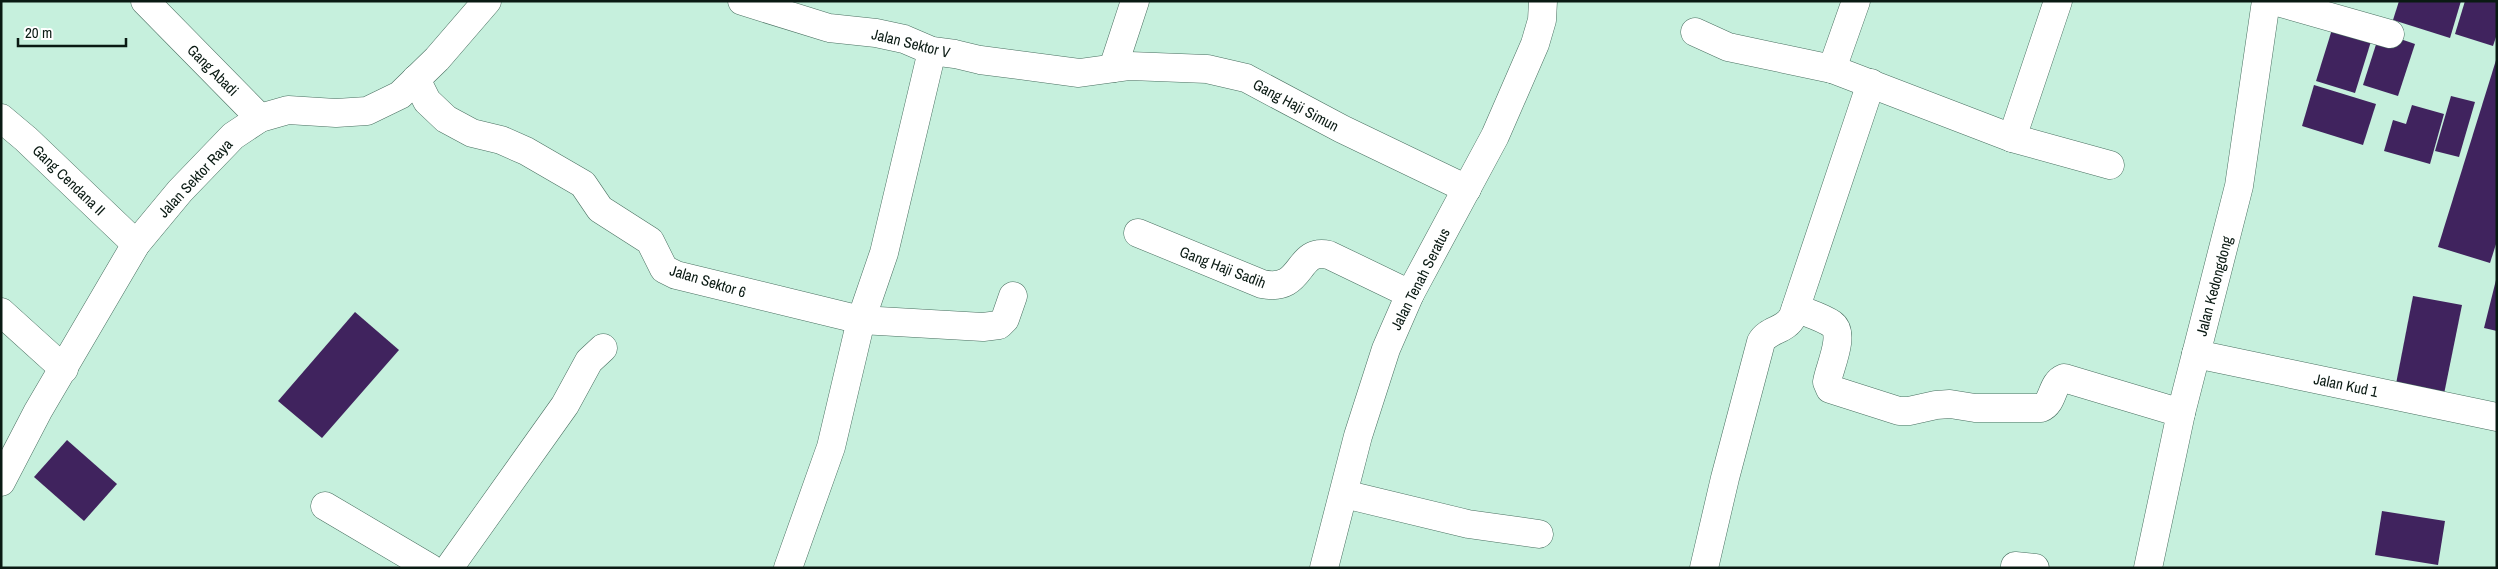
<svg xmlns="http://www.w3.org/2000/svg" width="2498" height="569" font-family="'Archivo Narrow',sans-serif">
<rect width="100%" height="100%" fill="#c6f0dd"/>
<g fill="#40235e">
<polygon points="2399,1 2461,1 2450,38 2393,20"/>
<polygon points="2465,1 2497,1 2497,34 2493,46 2455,34"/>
<polygon points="2334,23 2373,35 2355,93 2316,81"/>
<polygon points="2380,32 2415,44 2398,96 2363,85"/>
<polygon points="2497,57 2497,241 2490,263 2438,247"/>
<polygon points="2314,85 2376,104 2363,145 2302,126"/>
<polygon points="2451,96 2475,102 2459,157 2435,151"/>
<polygon points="2412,105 2444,114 2430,164 2384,151 2393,120 2406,124"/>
<polygon points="2496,280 2497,280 2497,331 2484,328"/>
<polygon points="2413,296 2462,305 2443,399 2395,389"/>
<polygon points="355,312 399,350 322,438 278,401"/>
<polygon points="67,440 117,484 84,521 34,477"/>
<polygon points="2382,511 2445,521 2438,565 2375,555"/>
</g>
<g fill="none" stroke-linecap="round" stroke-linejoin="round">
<g stroke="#496f60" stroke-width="29">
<g id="minor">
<polyline points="145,1 260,118"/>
<polyline points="742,1 829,28 876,33 904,39 932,51 955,54 980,60 1079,73 1130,66 1207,69 1246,78 1342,129 1467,189"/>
<polyline points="2274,1 2390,34"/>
<polyline points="1695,32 1728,47 1832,69 2012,138 2110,165"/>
<polyline points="1113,68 1135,1"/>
<polyline points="1832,69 1856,1"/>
<polyline points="416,79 427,101 446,119 472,133 501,140 526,151 583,184 600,209 650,241 664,269 676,275 861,320 983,327 999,325 1005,319 1013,296"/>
<polyline points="1,118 26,139 136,244"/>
<polyline points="2012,138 2058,1"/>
<path d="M1138,233L1262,284C1305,293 1295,247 1329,255L1410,294"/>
<path d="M1796,308C1807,313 1822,317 1832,324C1846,334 1829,368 1827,382L1830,389L1899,411H1909L1936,405L1950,404L1975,408H2041C2054,403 2051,383 2064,378L2181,413"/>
<polyline points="1,312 64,369"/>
<polyline points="2196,354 2497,417"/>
<polyline points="1,482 38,411 136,244 180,191 233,136 260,118 288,110 336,113 367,111 400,95 437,59 487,1"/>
<polyline points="1344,494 1468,524 1539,534"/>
<polyline points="325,506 430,568"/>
<polyline points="2015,566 2035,568"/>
<polyline points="449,568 565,405 589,361 603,348"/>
<polyline points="788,568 831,447 861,320 884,253 932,51"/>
<polyline points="1324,568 1358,436 1386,349 1410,294 1495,136 1535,44 1542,20 1543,1"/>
<path d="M1704,568L1725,478L1761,342C1768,329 1786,331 1793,316L1871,83"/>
<polyline points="2148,568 2181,413 2239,186 2266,1"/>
</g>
</g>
<use href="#minor" stroke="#fff" stroke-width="28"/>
</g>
<g text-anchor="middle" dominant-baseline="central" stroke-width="5" stroke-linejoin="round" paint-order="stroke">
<g font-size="15" fill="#0a1a13" stroke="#fff">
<text transform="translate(911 43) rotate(14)">Jalan Sektor V</text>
<text transform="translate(213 70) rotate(45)">Gang Abadi</text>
<text transform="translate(1296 105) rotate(28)">Gang Haji Simun</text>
<text transform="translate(195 178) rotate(-47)">Jalan Sektor Raya</text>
<text transform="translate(69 180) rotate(44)">Gang Cendana II</text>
<text transform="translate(1223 267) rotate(21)">Gang Haji Sadih</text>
<text transform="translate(1420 279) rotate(-63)">Jalan Tenah Seratus</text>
<text transform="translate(708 281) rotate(17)">Jalan Sektor 6</text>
<text transform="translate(2214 286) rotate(-75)">Jalan Kedongdong</text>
<text transform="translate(2346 385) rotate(12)">Jalan Kud 1</text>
</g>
</g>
<rect width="2498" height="569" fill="none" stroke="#0a1a13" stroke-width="5"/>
<path d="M18 38v8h108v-8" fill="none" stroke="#0a1a13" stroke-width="2.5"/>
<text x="25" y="38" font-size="15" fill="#0a1a13" stroke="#ffffff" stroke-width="4" paint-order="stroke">20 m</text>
</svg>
